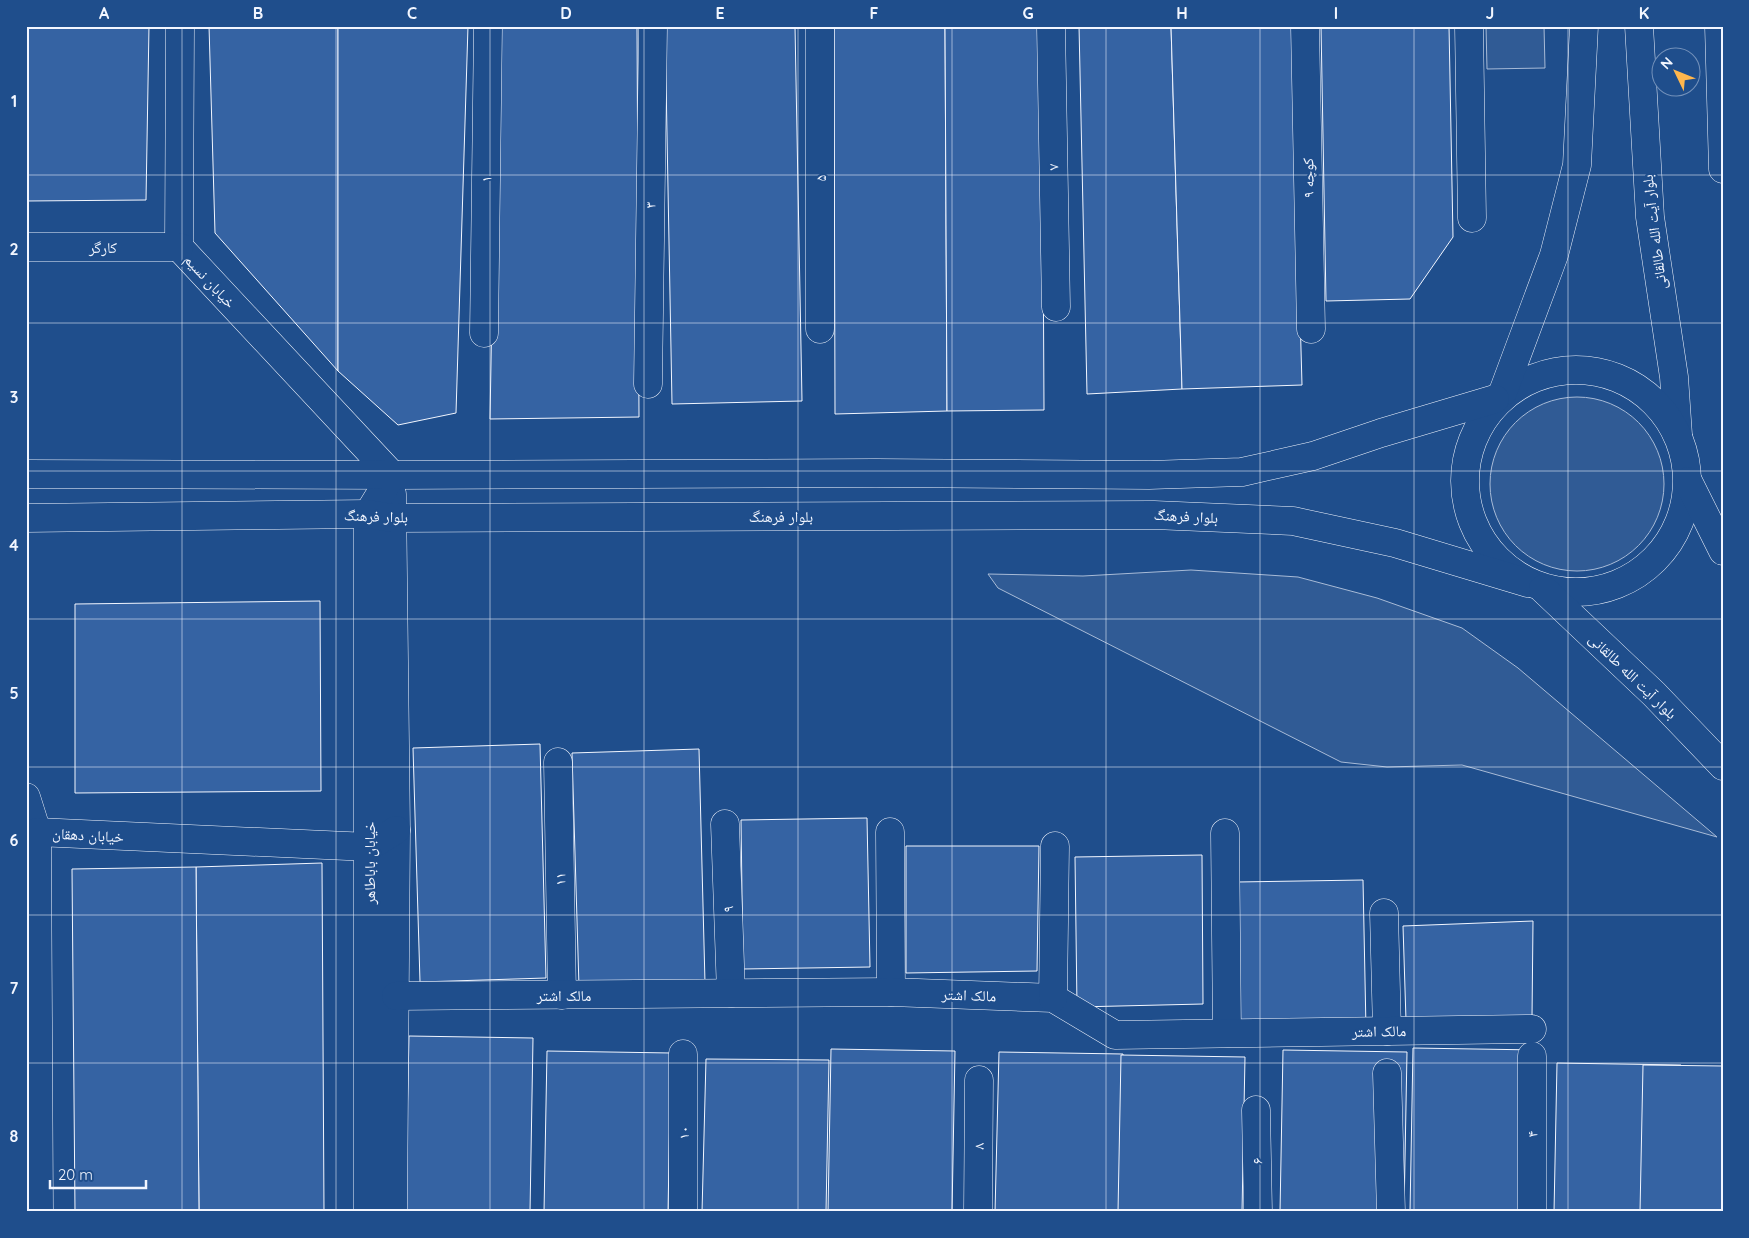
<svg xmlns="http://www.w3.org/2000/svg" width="1749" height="1238" font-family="Quicksand,'Noto Naskh Arabic',sans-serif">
<rect width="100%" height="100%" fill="#1f4e8c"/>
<g fill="#305b95" stroke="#a8bbd7">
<polygon points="1486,26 1544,26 1545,68 1487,69"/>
<circle cx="1577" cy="484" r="87"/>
<polygon points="1191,570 1298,577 1377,598 1462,628 1518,668 1717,837 1462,765 1387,767 1341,762 998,588 988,574 1083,576"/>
</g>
<g fill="#3563a3" stroke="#f2f6ff">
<polygon points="26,26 149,26 146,200 26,201"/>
<polygon points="209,26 338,26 338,371 215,233"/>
<polygon points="338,26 468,26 456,413 398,425 338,371"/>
<polygon points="497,26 637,26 639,417 490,419"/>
<polygon points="665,26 795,26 802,401 672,404"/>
<polygon points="834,26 945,26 947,411 835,414"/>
<polygon points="945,26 1042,26 1044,410 947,411"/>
<polygon points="1079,26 1171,26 1182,389 1087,394"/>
<polygon points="1171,26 1292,26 1302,385 1182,389"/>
<polygon points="1321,26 1449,26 1453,237 1410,299 1326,301"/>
<polygon points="320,601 321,791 75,793 75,604"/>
<polygon points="540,744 546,978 420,982 413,748"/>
<polygon points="699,749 705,983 579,987 572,753"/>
<polygon points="867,818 870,967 743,969 741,820"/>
<polygon points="906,846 1039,846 1037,971 906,973"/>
<polygon points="1202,855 1203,1004 1077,1007 1075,857"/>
<polygon points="322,863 324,1212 199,1212 196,867"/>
<polygon points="196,867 199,1212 75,1212 72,869"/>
<polygon points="1363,880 1366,1029 1239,1032 1237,882"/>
<polygon points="1533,921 1532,1018 1406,1020 1403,926"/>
<polygon points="409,1036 533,1038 530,1212 405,1212"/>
<polygon points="1413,1048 1537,1050 1534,1212 1410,1212"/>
<polygon points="831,1049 955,1051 952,1212 828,1212"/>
<polygon points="1283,1050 1407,1052 1404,1212 1280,1212"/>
<polygon points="547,1051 671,1053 668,1212 544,1212"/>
<polygon points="999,1052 1123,1054 1120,1212 995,1212"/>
<polygon points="1121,1055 1245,1057 1242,1212 1118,1212"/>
<polygon points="706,1059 829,1060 826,1212 702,1212"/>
<polygon points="1557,1063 1681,1065 1678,1212 1554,1212"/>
<polygon points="1643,1065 1723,1066 1723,1212 1640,1212"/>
</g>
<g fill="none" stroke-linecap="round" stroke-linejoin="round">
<g stroke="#f2f6ff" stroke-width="29">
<g id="minor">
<polyline points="180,26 179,247 392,475"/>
<polyline points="1051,26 1056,307"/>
<polyline points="1305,26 1311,329"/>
<polyline points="1469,26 1472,218"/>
<polyline points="1719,26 1723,169"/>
<polyline points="26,247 179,247"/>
<polyline points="820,329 820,26"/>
<polyline points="484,333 488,26"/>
<polyline points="648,384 653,26"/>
<polyline points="392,494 396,830 393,1212"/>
<polyline points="558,762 562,995"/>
<polyline points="26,797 37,832"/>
<polyline points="725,824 731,993"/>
<polyline points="890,832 891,992"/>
<polyline points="1225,833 1227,1033"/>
<polyline points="1384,913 1387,1031"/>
<polyline points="396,996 891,992 1053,998 1115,1035 1532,1029"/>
<polyline points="1053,998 1055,846"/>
<polyline points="683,1054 683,1212"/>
<polyline points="1532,1056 1532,1212"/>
<polyline points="1387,1073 1391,1212"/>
<polyline points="1256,1110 1258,1212"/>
<polyline points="39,1212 37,832 369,847 396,830"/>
<polyline points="368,1212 368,514 392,475"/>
<polyline points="978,1212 979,1080"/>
</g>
</g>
<g stroke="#f2f6ff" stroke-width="29">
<g id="major">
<polyline points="1639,26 1650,217 1674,377 1678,435"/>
<circle cx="1576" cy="481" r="111"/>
<polyline points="1503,392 1554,255 1577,165 1584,26"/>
<polyline points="26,474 392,475 876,473 1149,475 1242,472 1313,456 1381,433 1495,399"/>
<polyline points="1688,481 1723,551"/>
<polyline points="26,518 368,514 392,518 1154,515 1293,521 1395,543 1528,583"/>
<polyline points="1543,589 1654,694 1723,766"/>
</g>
</g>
<use href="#minor" stroke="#1f4e8c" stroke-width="28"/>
<use href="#major" stroke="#1f4e8c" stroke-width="28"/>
</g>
<path fill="none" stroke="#f2f6ff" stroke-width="1" stroke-opacity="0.55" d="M182,26V1212M336,26V1212M490,26V1212M644,26V1212M798,26V1212M952,26V1212M1106,26V1212M1260,26V1212M1414,26V1212M1568,26V1212M26,175H1723M26,323H1723M26,471H1723M26,619H1723M26,767H1723M26,915H1723M26,1063H1723"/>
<g text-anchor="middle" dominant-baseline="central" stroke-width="4" stroke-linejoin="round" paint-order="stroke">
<g font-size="15" fill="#f2f6ff" stroke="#1f4e8c">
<text transform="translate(1053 167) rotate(-91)">۷</text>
<text transform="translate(820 178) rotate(-90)">۵</text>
<text transform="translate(1308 178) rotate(-91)">کوچه ۹</text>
<text transform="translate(486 179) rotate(-89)">۱</text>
<text transform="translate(650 205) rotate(-89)">۳</text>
<text transform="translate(1654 232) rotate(-97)">بلوار آیت الله طالقانی</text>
<text x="103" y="247">کارگر</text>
<text transform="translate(210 281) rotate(47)">خیابان نسیم</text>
<text transform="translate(376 516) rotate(2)">بلوار فرهنگ</text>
<text x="781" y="516">بلوار فرهنگ</text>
<text transform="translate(1186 516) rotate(3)">بلوار فرهنگ</text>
<text transform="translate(1633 676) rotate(44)">بلوار آیت الله طالقانی</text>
<text transform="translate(88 835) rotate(3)">خیابان دهقان</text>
<text transform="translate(369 863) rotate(-90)">خیابان باباطاهر</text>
<text transform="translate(560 879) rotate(-91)">۱۱</text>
<text transform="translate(728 909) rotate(-92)">۹</text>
<text x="564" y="995">مالک اشتر</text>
<text transform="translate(969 995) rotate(2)">مالک اشتر</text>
<text transform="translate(1379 1031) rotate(-1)">مالک اشتر</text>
<text transform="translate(683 1133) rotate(-90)">۱۰</text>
<text transform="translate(1532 1134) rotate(-90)">۴</text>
<text transform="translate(978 1146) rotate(-90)">۸</text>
<text transform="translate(1257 1161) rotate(-91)">۶</text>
</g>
</g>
<rect width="1749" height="1238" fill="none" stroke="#1f4e8c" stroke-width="55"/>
<g transform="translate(1676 72) rotate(313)"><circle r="24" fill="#1f4e8c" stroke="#7391ba"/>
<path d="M0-4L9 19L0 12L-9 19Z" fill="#ffb74d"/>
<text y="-8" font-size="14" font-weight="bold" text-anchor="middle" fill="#f2f6ff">N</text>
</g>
<path d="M50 1180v8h96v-8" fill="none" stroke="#f2f6ff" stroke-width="2.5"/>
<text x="58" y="1180" font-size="15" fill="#f2f6ff" stroke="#1f4e8c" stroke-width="4" paint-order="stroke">20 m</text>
<rect x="28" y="28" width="1694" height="1182" fill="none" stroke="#f2f6ff" stroke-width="2"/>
<g font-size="16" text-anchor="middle" font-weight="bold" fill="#f2f6ff">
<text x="104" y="19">A</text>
<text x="258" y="19">B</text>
<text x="412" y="19">C</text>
<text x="566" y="19">D</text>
<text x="720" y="19">E</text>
<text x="874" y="19">F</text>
<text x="1028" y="19">G</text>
<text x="1182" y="19">H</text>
<text x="1336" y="19">I</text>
<text x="1490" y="19">J</text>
<text x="1644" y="19">K</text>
<text x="14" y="107">1</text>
<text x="14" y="255">2</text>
<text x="14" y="403">3</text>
<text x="14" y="551">4</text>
<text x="14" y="699">5</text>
<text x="14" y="846">6</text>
<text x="14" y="994">7</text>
<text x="14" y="1142">8</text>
</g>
</svg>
